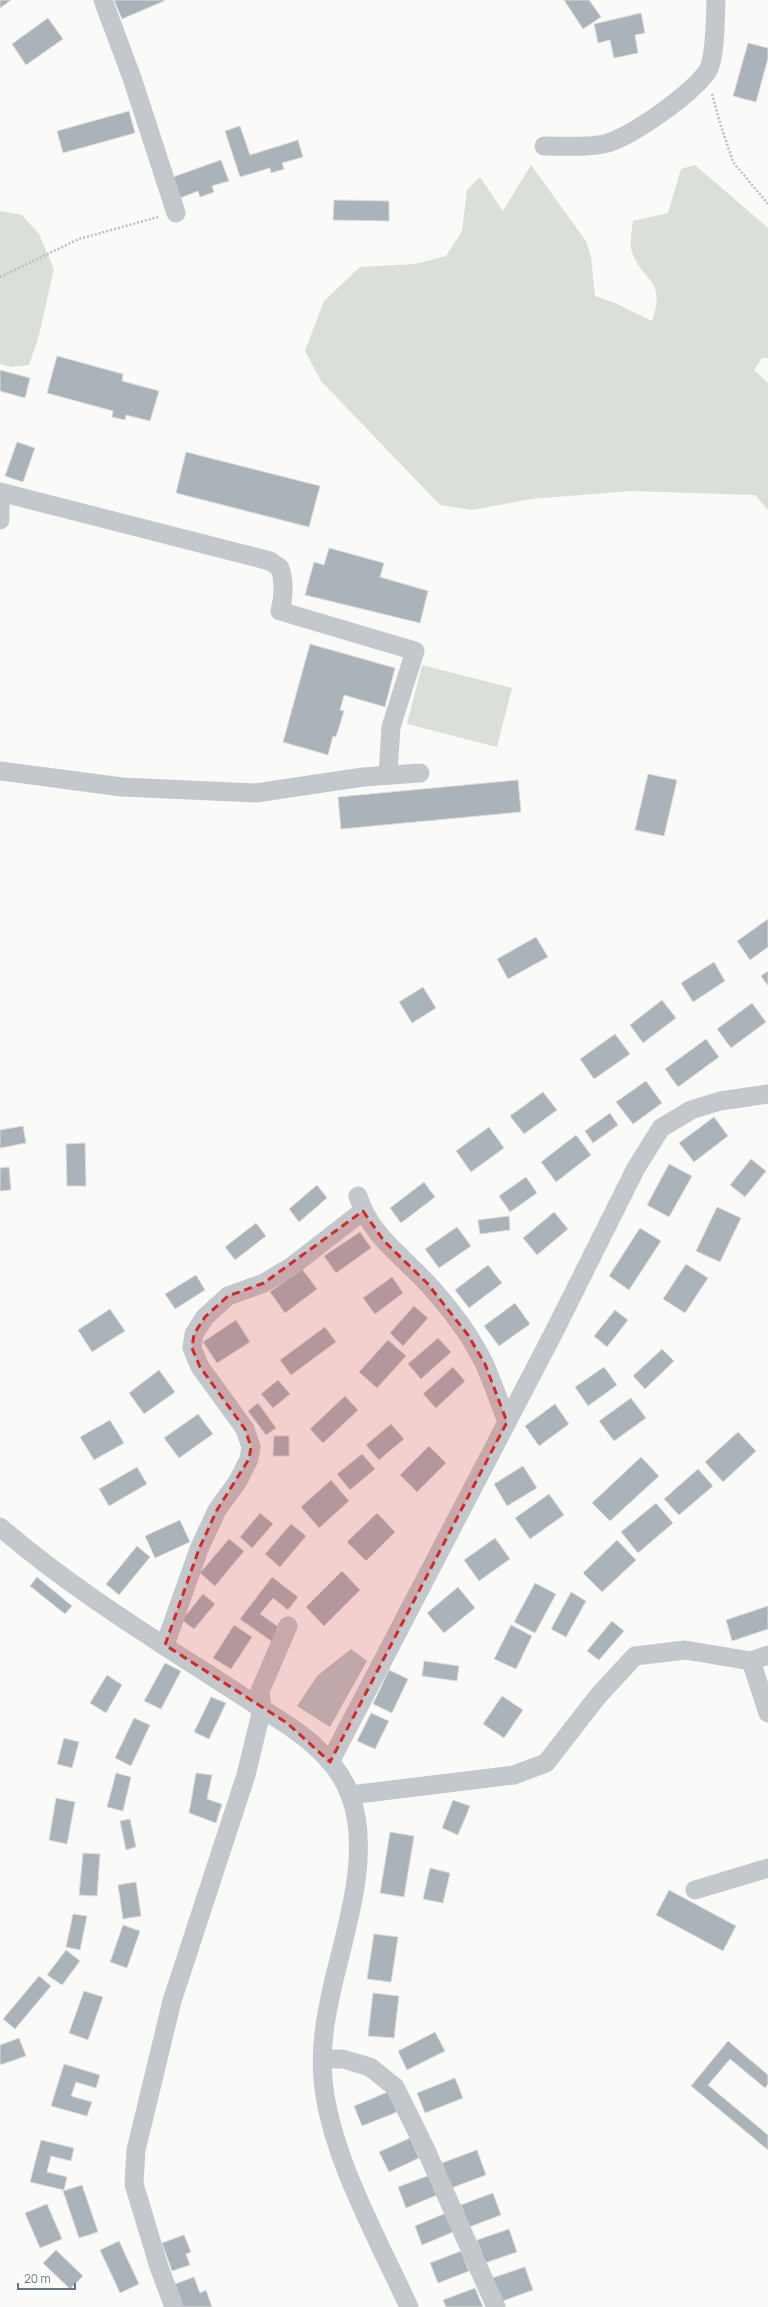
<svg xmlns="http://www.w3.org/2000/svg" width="768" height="2307" font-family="Manrope,sans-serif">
<rect width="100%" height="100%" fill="#fafaf8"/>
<g fill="#dadfd7">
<path d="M531,165L586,241L591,256L595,296L615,303L652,321C667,278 642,282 632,252C629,243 632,230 633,221L668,213L681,169L695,165L768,228V358H762L754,370L768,383V510L755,495L631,491L531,499L472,510L440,505L321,381L305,351L324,301L360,267L415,264L446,256L462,231L467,190L480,177L503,211Z"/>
<polygon points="0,211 22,215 39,234 54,269 38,339 29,365 11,367 0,364"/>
<polygon points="422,665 512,688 497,747 407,724"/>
</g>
<polygon fill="#bbc7cb" points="351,1649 367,1661 330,1727 297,1706 318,1675"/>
<g fill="#aab3b9" stroke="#dcdcda">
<polygon points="0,0 11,0 0,8"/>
<polygon points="114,0 164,0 164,1 122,19"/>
<polygon points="564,0 589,0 601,17 583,29"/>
<polygon points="641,13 645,33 635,35 638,53 614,58 610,40 598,43 594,24"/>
<polygon points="48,18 63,39 26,65 12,44"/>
<polygon points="748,43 768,48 768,58 756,102 733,96"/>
<polygon points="129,111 135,133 63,153 57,131"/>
<polygon points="240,126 250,155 298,140 303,157 282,163 284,169 271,173 270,168 240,177 225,131"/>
<polygon points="221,160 229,181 212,186 214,192 200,197 198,191 180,198 173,177"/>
<polygon points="334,200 389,201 389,221 333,220"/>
<polygon points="57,356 123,374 122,381 159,391 150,421 126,415 125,420 112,417 113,411 47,393"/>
<polygon points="0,370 30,378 25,398 0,391"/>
<polygon points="17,442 35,448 23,482 5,476"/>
<polygon points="186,452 320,486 309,527 176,493"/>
<polygon points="329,548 384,563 380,577 428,591 420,623 305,595 314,562 324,565"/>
<polygon points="310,644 395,668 385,707 344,695 340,710 344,711 336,737 333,736 328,755 283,742"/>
<polygon points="648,774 677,780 664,836 635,830"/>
<polygon points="518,780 521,812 341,829 338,797"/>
<polygon points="768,919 768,947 750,960 737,941"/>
<polygon points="536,937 548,957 508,979 497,959"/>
<polygon points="714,962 725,981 693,1002 681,983"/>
<polygon points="768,971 768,986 761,976"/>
<polygon points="423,987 436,1008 412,1023 399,1002"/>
<polygon points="662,1000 676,1018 643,1043 630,1025"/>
<polygon points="752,1003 766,1022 731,1048 717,1029"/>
<polygon points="615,1034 630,1054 594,1079 580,1059"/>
<polygon points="706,1039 719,1057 678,1087 665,1069"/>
<polygon points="646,1081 662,1103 633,1124 616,1102"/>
<polygon points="543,1092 557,1110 524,1134 510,1116"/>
<polygon points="610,1113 618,1125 593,1143 585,1131"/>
<polygon points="714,1117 728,1136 694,1162 679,1143"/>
<polygon points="23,1126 26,1143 0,1148 0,1130"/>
<polygon points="489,1127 504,1148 471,1172 456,1151"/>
<polygon points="576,1135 591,1155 556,1182 541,1162"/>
<polygon points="85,1143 86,1186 67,1186 66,1144"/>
<polygon points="751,1159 766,1171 745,1197 730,1185"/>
<polygon points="669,1164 692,1176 669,1217 647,1205"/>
<polygon points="9,1167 11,1190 0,1191 0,1168"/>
<polygon points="526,1177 537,1193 510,1212 499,1196"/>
<polygon points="424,1182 435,1197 401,1223 390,1208"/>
<polygon points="317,1185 327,1198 299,1222 289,1209"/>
<polygon points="717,1207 741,1218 720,1262 696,1251"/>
<polygon points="554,1212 568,1229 537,1255 523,1238"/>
<polygon points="509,1216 510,1230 480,1234 478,1220"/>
<polygon points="256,1223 266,1236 235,1260 225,1247"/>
<polygon points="457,1227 471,1246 439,1268 425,1249"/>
<polygon points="640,1228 661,1241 629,1290 609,1276"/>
<polygon points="360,1232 371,1248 336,1273 324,1256"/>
<polygon points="686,1264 708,1278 685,1313 663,1299"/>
<polygon points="488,1265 502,1283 469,1308 455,1290"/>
<polygon points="302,1269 317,1289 285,1313 270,1292"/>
<polygon points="196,1275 205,1290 175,1309 165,1294"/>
<polygon points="392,1277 403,1293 375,1314 363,1298"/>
<polygon points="515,1303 530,1324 499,1346 484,1326"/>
<polygon points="414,1306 428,1318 403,1346 390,1333"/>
<polygon points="110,1309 125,1331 92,1352 78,1330"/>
<polygon points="615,1310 628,1320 607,1347 594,1336"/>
<polygon points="236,1320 250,1342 217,1363 203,1342"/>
<polygon points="325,1327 336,1342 291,1375 280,1360"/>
<polygon points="438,1338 451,1352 421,1379 408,1364"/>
<polygon points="388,1340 406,1356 377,1388 359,1372"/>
<polygon points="662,1349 674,1361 645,1389 633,1376"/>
<polygon points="453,1367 465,1381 436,1408 423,1394"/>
<polygon points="604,1367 617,1385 588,1406 575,1387"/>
<polygon points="159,1370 175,1392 144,1414 129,1393"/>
<polygon points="278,1380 290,1394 273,1408 261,1394"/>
<polygon points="345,1396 358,1410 323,1443 310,1429"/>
<polygon points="631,1398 646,1418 614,1441 599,1421"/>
<polygon points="258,1403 276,1428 266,1435 248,1411"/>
<polygon points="555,1404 569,1424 539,1446 525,1426"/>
<polygon points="198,1414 213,1434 179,1458 164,1438"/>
<polygon points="110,1420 124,1443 94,1460 80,1437"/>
<polygon points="391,1424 404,1439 379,1460 366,1445"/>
<polygon points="738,1432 756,1451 723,1482 705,1462"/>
<polygon points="274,1436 289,1436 289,1456 273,1456"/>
<polygon points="429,1446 446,1463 417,1492 400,1475"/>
<polygon points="362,1454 375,1469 350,1490 337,1474"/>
<polygon points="641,1457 659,1476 610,1521 592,1503"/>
<polygon points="523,1466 537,1488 507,1506 494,1484"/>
<polygon points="137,1467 147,1484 109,1506 99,1489"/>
<polygon points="698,1469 713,1486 679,1515 664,1499"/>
<polygon points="331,1480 349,1501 319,1528 301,1507"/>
<polygon points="549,1494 564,1515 530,1539 515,1518"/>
<polygon points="656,1503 673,1523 638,1553 621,1532"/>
<polygon points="260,1513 273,1524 252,1548 240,1537"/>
<polygon points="377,1513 395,1532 366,1561 347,1542"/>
<polygon points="180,1520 190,1542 155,1558 145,1536"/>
<polygon points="291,1524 306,1536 280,1567 265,1554"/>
<polygon points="495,1538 510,1559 479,1581 464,1560"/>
<polygon points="229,1539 244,1551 215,1586 200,1573"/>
<polygon points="617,1540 636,1560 602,1592 583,1573"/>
<polygon points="137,1546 150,1557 119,1595 106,1584"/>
<polygon points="342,1571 360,1590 324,1626 306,1607"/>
<polygon points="37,1577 72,1606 65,1614 30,1586"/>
<polygon points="272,1577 298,1597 288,1610 273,1598 260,1614 283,1630 274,1643 240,1619"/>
<polygon points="535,1583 556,1594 535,1633 514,1622"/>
<polygon points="458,1587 475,1608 444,1633 427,1613"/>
<polygon points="571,1592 586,1601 566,1637 551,1629"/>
<polygon points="203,1594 215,1604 194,1629 182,1620"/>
<polygon points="768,1606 768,1629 732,1641 726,1620"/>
<polygon points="612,1621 624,1631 599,1660 587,1651"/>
<polygon points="234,1625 252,1637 231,1669 213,1658"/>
<polygon points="511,1625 532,1636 516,1669 494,1659"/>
<polygon points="424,1661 459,1666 457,1681 422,1676"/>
<polygon points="165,1663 181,1671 161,1709 144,1701"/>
<polygon points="389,1670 408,1679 392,1713 373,1704"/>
<polygon points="107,1675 122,1685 106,1713 90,1703"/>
<polygon points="502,1696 523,1710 504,1738 483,1724"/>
<polygon points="211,1697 226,1703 209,1739 194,1732"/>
<polygon points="371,1713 389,1721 375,1749 357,1741"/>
<polygon points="134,1718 150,1725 131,1766 115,1758"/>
<polygon points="64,1738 79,1742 72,1768 57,1764"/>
<polygon points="116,1773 131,1777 123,1811 107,1807"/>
<polygon points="196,1773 212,1775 207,1799 222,1804 216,1823 189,1813"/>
<polygon points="56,1798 75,1802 67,1844 49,1840"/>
<polygon points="453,1800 470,1806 458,1835 442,1828"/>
<polygon points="130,1819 136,1847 126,1850 120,1821"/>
<polygon points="390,1832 414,1836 404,1897 380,1893"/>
<polygon points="83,1853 100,1854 97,1896 79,1895"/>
<polygon points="430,1868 450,1873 443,1903 423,1899"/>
<polygon points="136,1882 141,1916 123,1919 118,1885"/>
<polygon points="669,1890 736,1926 723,1951 656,1915"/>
<polygon points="73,1914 87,1916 80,1950 66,1947"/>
<polygon points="123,1925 140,1931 127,1968 110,1962"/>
<polygon points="374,1934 398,1937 391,1982 367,1979"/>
<polygon points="66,1950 80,1961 62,1985 47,1975"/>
<polygon points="39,1976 51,1986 15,2029 3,2019"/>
<polygon points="84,1991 103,1997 88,2040 69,2033"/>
<polygon points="373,1993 399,1996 394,2038 368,2036"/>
<polygon points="435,2032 445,2051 407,2070 398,2051"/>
<polygon points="19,2038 26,2056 0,2065 0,2045"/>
<polygon points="728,2041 768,2075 768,2084 765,2088 730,2059 708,2085 768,2135 768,2150 691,2086"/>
<polygon points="64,2064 100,2075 96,2088 76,2082 71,2096 92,2102 87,2116 51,2106"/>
<polygon points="455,2078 463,2098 425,2113 417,2093"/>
<polygon points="388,2092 397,2112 362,2126 354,2106"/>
<polygon points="410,2138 419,2158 389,2172 379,2152"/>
<polygon points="41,2140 74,2148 71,2161 51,2156 47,2172 67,2177 64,2190 30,2182"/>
<polygon points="477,2150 486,2175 451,2188 442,2163"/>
<polygon points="430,2175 437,2195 406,2208 398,2187"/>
<polygon points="82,2185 98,2232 79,2238 63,2191"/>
<polygon points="493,2193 501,2215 469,2227 461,2205"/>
<polygon points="47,2204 62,2239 40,2248 25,2213"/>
<polygon points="446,2213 453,2232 422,2245 415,2226"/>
<polygon points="509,2229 517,2252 485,2263 477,2240"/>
<polygon points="184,2235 191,2252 186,2254 190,2265 172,2271 162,2243"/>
<polygon points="119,2241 139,2284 120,2293 100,2250"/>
<polygon points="56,2250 83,2276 70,2289 43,2263"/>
<polygon points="461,2251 469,2271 438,2283 430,2263"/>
<polygon points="525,2267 533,2290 500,2302 492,2278"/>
<polygon points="194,2277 200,2293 206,2290 212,2307 183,2307 175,2284"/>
<polygon points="475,2288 483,2307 446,2307 443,2300"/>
</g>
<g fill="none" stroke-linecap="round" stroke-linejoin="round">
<g stroke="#bbbfc2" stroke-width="2.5" stroke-dasharray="2 2" stroke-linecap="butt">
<polyline points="712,94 719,120 733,162 768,204"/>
<polyline points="0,277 79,239 158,217"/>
</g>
<g stroke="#c3c8cc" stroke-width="19">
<polyline points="103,0 132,78 176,213"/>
<path d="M544,146C563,146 591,148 608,143C635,134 690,95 707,72C716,59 715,17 716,0"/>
<path d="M0,492L270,561L280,568C285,583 284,596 280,611L415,651L391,727L388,775"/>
<polyline points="0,498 0,520"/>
<polyline points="0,771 122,787 256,793 363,777 420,773"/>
<path d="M358,1196C370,1235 401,1255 427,1283C449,1307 471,1336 485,1365C493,1384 500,1403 507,1422"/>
<path d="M0,1527C80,1596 174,1651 262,1709C296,1729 336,1756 350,1795C372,1852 346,1928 333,1984C326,2015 320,2047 323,2079C329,2153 378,2239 409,2307"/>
<polyline points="165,1645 199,1549 217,1510 238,1481 249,1459 251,1447 245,1429 200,1367 192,1348 194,1334 205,1317 228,1296 264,1283 292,1266 363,1211"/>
<polyline points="751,1661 768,1713"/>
<polyline points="330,1762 554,1332 636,1168 661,1128 691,1110 720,1101 768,1094"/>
<polyline points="350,1795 514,1775 546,1763 598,1696 635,1656 685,1650 751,1661 768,1655"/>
<polyline points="695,1890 768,1868"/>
<polyline points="323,2059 343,2059 370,2067 395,2087 426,2150 496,2307"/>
<polyline points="174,2307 159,2267 134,2184 136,2150 172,2001 246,1775 262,1709 260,1691 288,1626"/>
</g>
</g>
<path fill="#d62828" fill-opacity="0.2" stroke="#d62828" stroke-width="3" stroke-dasharray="8 5" stroke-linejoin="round" d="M363,1211L384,1241L427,1283L468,1335L485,1364L507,1422L330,1762L287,1723L165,1645L199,1549L217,1510L249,1459L251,1447L245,1429L200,1367L192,1348L194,1334L205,1317L228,1296L264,1283Z"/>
<path d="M18 2283v6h57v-6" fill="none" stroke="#657683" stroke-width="2"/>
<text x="24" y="2283" font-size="12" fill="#657683" stroke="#ffffff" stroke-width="3" paint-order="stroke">20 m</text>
</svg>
